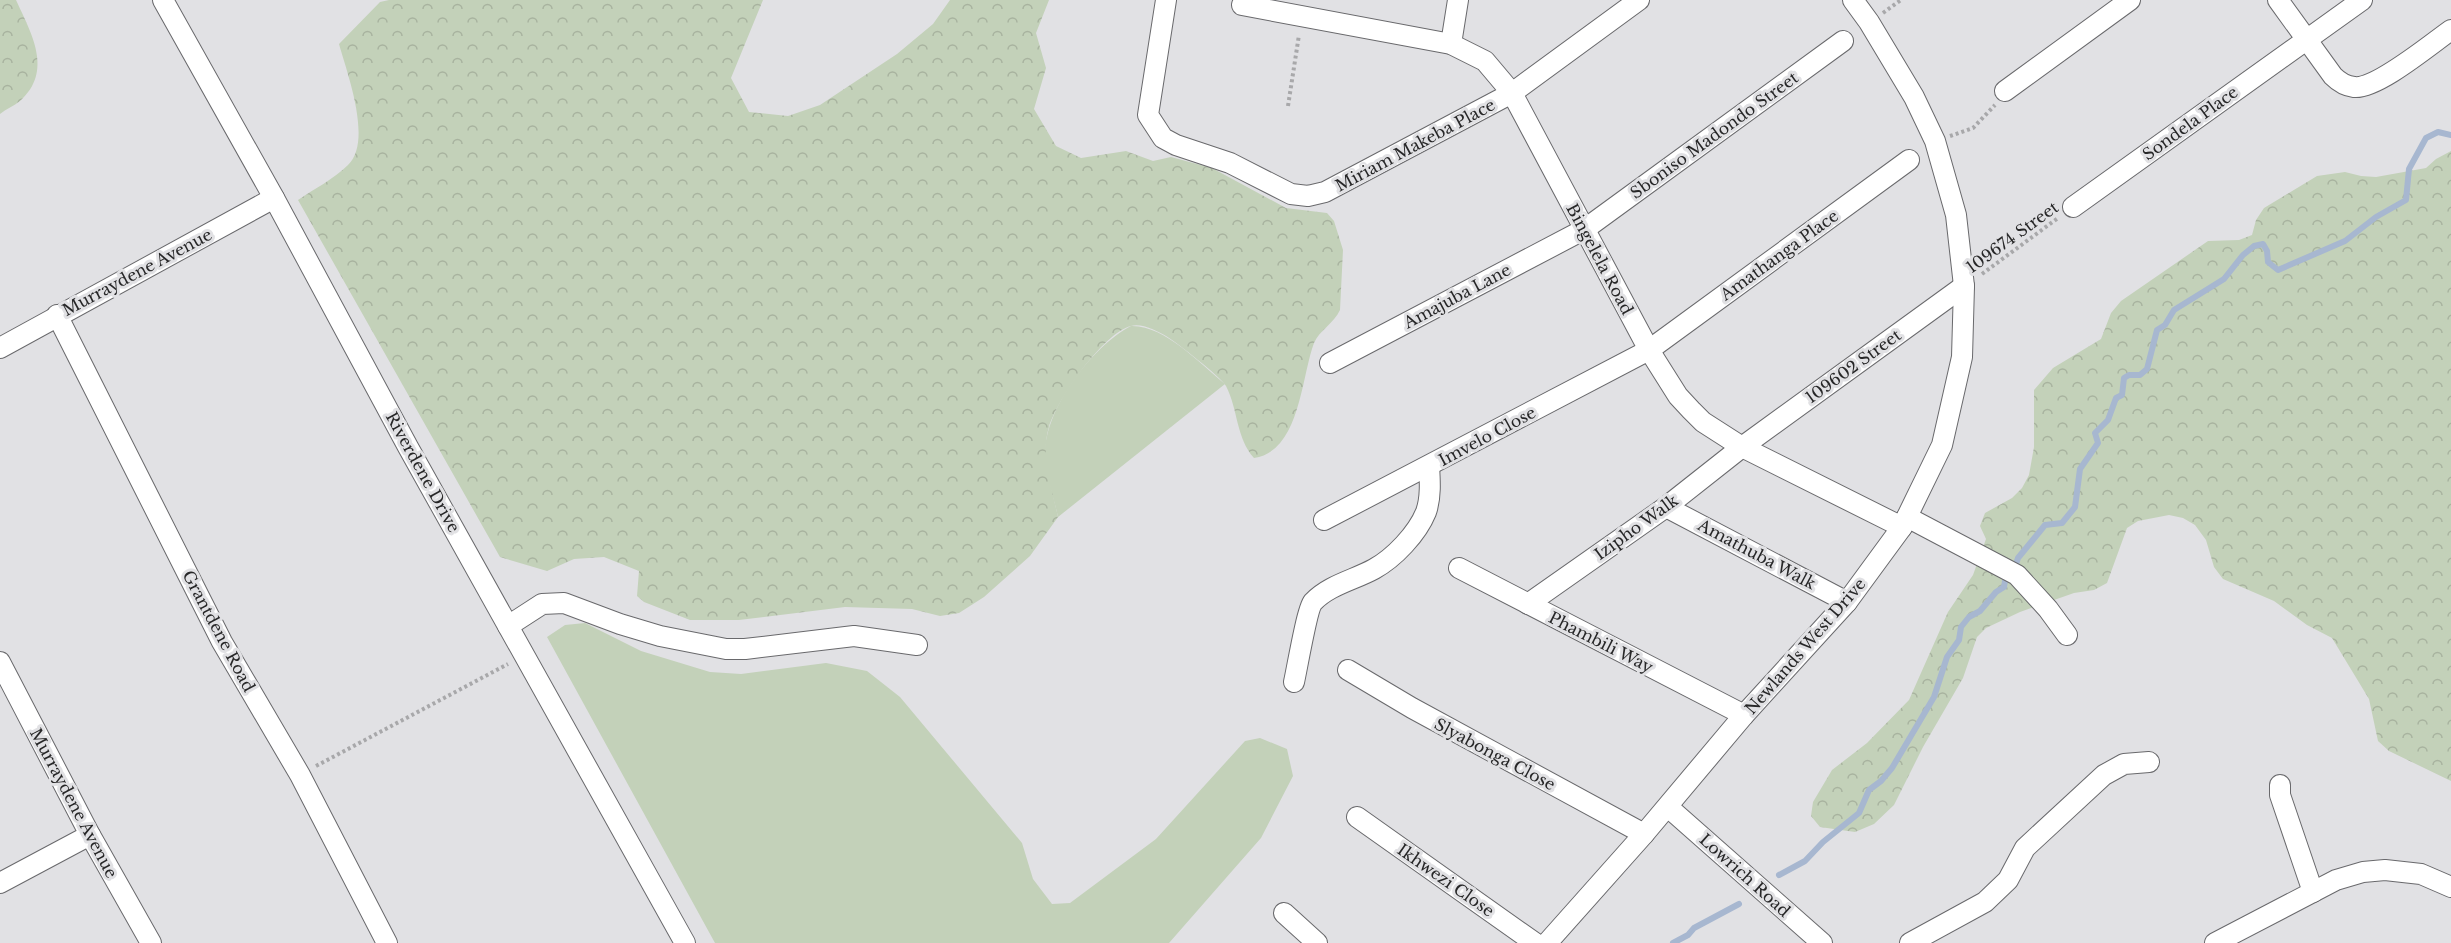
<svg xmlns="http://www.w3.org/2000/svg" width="2451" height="943" font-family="'Libre Baskerville',serif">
<defs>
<pattern id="forest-crowns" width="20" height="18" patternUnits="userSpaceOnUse" patternTransform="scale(1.5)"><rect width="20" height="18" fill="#c3d1b9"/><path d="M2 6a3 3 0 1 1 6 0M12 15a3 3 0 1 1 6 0" fill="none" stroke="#a8b39f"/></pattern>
</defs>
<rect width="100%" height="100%" fill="#e1e1e4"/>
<g fill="#c3d1b9">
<path d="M1131,326C1165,325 1200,364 1225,384L1058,517C1054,498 1046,477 1045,457C1043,411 1091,347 1131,326Z"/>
<polygon points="585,623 641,651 710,672 741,674 826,663 867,671 900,697 1022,843 1033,879 1052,904 1070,903 1156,839 1245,741 1260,738 1287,749 1293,776 1261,838 1169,943 715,943 547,637 565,625"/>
</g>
<g fill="url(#forest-crowns)">
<path d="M0,0H16C31,33 54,71 20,101C14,106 6,109 0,114Z"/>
<path d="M389,0H763L731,78L749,112L788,116L820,105L897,54L933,24L950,0H1049L1036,33L1046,68L1034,109L1056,146L1081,158L1126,151L1153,161L1171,157L1212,168L1286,208L1327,213L1334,221L1343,250L1340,310C1334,323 1319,331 1314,343C1301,378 1300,451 1254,458C1236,438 1238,409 1226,386C1221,377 1176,342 1166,336C1157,331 1142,323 1131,326C1103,333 1057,400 1049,427C1040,456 1052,488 1058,517L1030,556L984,597L959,613L940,616L912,609L845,607L739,620H690L644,602L637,596L639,571L604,557L574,559L547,571L500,557L298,200C314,189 334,179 348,165C373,141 347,73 339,44L380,2Z"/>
<polygon points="2451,151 2451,781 2389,751 2378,741 2369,699 2332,638 2307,625 2274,601 2223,579 2214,567 2206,540 2195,525 2183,518 2169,515 2138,521 2127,528 2107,583 2094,590 2074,593 2020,612 1986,628 1977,637 1963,678 1923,747 1894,805 1874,824 1855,832 1820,827 1811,816 1813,802 1832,770 1867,743 1909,700 1948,612 1973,575 1986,539 1980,526 1985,513 2012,498 2022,488 2029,475 2034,447 2034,390 2053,368 2101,339 2111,313 2121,301 2208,241 2239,240 2252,235 2256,220 2264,208 2317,176 2345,172 2361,176 2376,177 2426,168 2436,159"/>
</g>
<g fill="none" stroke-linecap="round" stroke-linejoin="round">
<g stroke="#a7b7d0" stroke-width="6">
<polyline points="2015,567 2018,558 2045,525 2062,523 2075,507 2080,469 2098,443 2095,433 2108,420 2116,398 2122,395 2124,378 2129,375 2140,375 2147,369 2157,330 2165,325 2174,310 2224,279 2243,255 2254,246 2263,244 2267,251 2268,262 2278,270 2345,241 2376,217 2406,200 2409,169 2426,138 2438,132 2451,135"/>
<polyline points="1779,875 1805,861 1823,842 1859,813 1869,790 1881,781 1892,768 1934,697 1947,657 1959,640 1961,627 1969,617 1980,611 1996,592 2004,587 2005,581 2009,578"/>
<polyline points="1673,943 1688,935 1694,928 1739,904"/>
</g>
<g stroke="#69696c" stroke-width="22">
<g id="minor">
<polyline points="163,0 274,198 408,447 685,943"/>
<polyline points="1166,0 1148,115 1163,138 1176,145 1230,163 1291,194 1308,196 1325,192 1512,93 1639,0"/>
<path d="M2278,0L2333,76C2339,82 2345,86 2354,87C2376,90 2431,44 2451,30"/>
<polyline points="1242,5 1451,44 1485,61 1512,93 1649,350 1678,396 1691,410 1703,422 1742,447 1902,527"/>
<polyline points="1451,44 1458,0"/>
<polyline points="2005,91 2130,0"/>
<polyline points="2073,207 2362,0"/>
<polyline points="57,315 222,642 300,775 387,943"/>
<polyline points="0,348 274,198"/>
<polyline points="1330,363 1585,229 1843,41"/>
<polyline points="1666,507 1847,602"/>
<polyline points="1907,517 2017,575 2048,609 2067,635"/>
<polyline points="1324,520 1649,350 1909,160"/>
<polyline points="1459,568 1744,715"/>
<polyline points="1528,604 1666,507 1742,447 1964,286"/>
<polyline points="508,626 542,604 564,603 620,624 660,636 726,649 745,649 854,636 917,645"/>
<polyline points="0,662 90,835 151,943"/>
<polyline points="1348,670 1412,708 1644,834"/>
<path d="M1294,682C1297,669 1307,609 1313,602C1329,585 1354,580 1374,569C1394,558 1417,534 1426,512C1431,498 1430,481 1429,466"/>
<polyline points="2280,785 2280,795 2313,892"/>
<polyline points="1668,807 1822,943"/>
<polyline points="1357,817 1535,943"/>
<polyline points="0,883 90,835"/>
<polyline points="1284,913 1317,943"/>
<polyline points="1547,943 1644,834 1744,715 1847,602 1902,527 1942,445 1962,357 1964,286 1956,215 1935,141 1914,97 1869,22 1853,0"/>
<polyline points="1910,943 1985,902 2008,880 2025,848 2104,775 2124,764 2149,762"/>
<polyline points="2215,943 2336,880 2363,872 2385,870 2421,874 2451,887"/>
</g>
</g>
<g stroke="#a8a8aa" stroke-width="4" stroke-dasharray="3 3" stroke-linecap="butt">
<polyline points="1883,13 1901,0"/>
<polyline points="1288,106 1299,35"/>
<polyline points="1950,136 1973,128 1995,105"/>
<polyline points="1982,274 2058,218"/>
<polyline points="316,766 508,664"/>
</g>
<use href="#minor" stroke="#fff" stroke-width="20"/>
</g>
<g text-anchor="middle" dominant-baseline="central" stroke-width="6" stroke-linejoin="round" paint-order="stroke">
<g font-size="16" fill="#272728" stroke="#e1e1e4">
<text transform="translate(2190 123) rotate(-36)">Sondela Place</text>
<text transform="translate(1714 135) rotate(-36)">Sboniso Madondo Street</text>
<text transform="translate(1415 145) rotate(-28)">Miriam Makeba Place</text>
<text transform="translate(2012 237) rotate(-36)">109674 Street</text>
<text transform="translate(1779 255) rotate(-36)">Amathanga Place</text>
<text transform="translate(1600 259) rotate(62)">Bingelela Road</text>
<text transform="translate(137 272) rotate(-28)">Murraydene Avenue</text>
<text transform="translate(1457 296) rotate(-28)">Amajuba Lane</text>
<text transform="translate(1853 366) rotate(-36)">109602 Street</text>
<text transform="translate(1487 436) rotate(-28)">Imvelo Close</text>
<text transform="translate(423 472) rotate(61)">Riverdene Drive</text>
<text transform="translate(1636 527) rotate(-36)">Izipho Walk</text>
<text transform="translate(1757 554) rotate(28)">Amathuba Walk</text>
<text transform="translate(219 631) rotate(62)">Grantdene Road</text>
<text transform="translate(1601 642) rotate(27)">Phambili Way</text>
<text transform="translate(1805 646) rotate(-49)">Newlands West Drive</text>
<text transform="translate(1495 754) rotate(28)">Slyabonga Close</text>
<text transform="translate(74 803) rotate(62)">Murraydene Avenue</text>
<text transform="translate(1745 875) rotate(42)">Lowrich Road</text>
<text transform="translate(1446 880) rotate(35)">Ikhwezi Close</text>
</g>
</g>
</svg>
